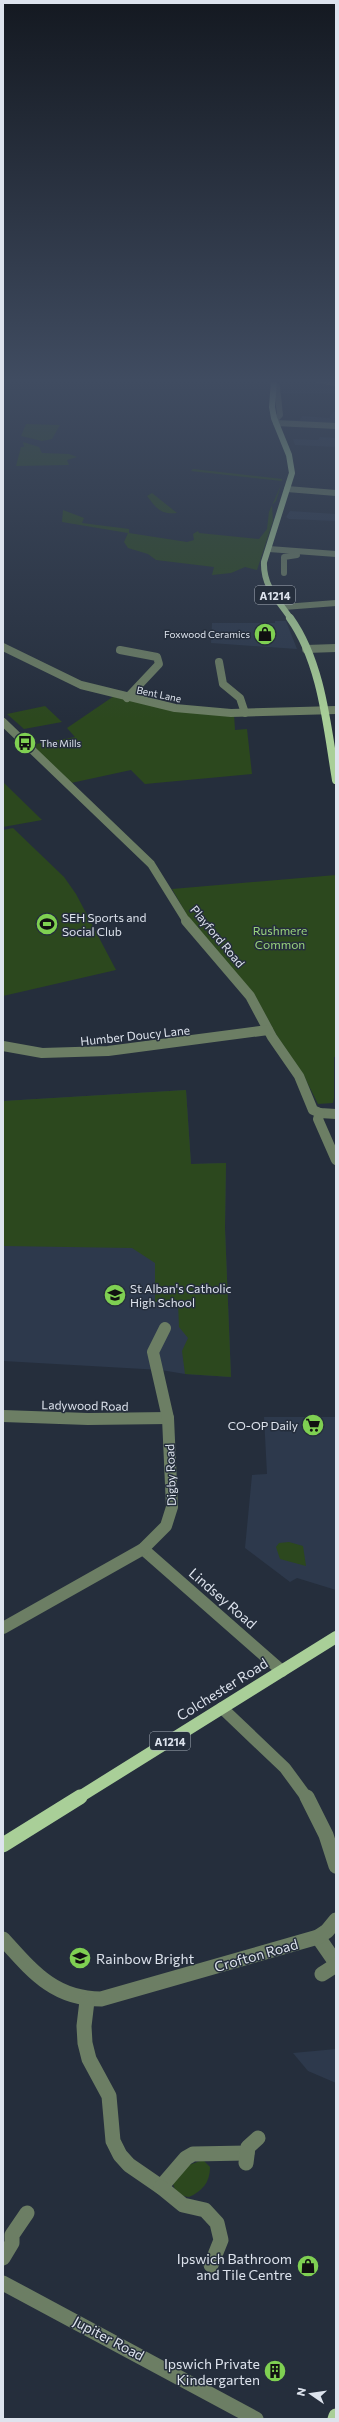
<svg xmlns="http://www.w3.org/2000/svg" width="339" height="2422" font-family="Commissioner,sans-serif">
<rect width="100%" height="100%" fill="#252e3c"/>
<g fill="#2d394c">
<polygon points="336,389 334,394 281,393 281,390"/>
<polygon points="333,412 336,412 336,425 285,420 300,420 302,416 329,418"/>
<polygon points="320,437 336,438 336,447 295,445 293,439 318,440"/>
<polygon points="290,511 336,514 336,521 289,519 286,517"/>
<polygon points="275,621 286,621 297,649 211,643 212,623 275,623"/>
<polygon points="186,1090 191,1164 226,1163 225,1228 231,1377 185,1374 161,1370 3,1361 3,1101"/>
<polygon points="264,1417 336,1417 336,1590 297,1578 290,1582 245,1548 252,1475 267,1474"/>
<polygon points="336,2049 336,2083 308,2071 293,2053"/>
</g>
<g fill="#2c481e">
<polygon points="26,424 60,425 52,439 42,441 21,436"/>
<polygon points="23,442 39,447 42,453 69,454 77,457 67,460 69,465 16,466 21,447 24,447"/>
<polygon points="193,469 282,479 282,481 191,471"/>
<polygon points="281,485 276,501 272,505 273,521 257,570 245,567 231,573 212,575 214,567 156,560 148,554 128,548 124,542 128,533 62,522 63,510 84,518 82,523 129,529 129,533 187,542 194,540 193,534 198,531 199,533 259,539 267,529 269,512"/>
<path d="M152,493L177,513C161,515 156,508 147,496Z"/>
<polygon points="114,696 234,714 235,730 247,729 252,774 145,784 131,770 71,783 30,745 75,737 67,728"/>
<polygon points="45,706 62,722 24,729 7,714"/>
<polygon points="3,782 42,820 3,827"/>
<polygon points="13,828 64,877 76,894 116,970 3,996 3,830"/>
<polygon points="336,875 336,1057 334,1057 334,1098 333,1103 318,1104 303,1074 277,1036 254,994 191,922 172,889"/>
<polygon points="186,1090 191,1164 226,1163 225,1228 231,1377 185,1374 182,1351 188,1338 179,1327 178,1302 155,1302 155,1263 132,1248 3,1246 3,1101"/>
<polygon points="289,1542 303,1546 306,1566 280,1559 276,1547 279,1543"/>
<path d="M203,2160L210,2167C210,2183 202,2191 189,2197C180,2196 174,2191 173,2183L189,2165Z"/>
</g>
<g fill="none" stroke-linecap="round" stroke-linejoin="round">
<g stroke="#6c7e64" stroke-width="6">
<polyline points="319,380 336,383"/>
<polyline points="273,384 277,387 280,415 275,420"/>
<polyline points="276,423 336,426"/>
<polyline points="287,489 336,493"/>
<polyline points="269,549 336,554"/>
<polyline points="284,573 284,557 297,555"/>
<polyline points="284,607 336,603"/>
</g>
<g stroke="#6c7e64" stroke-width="8">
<polyline points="3,647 81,685 175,708 231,713 336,710"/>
<polyline points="306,649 336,648"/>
<polyline points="120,650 157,657 159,664 127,698"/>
<polyline points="219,662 223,684 240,698 245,713"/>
<polyline points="3,722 151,864 187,922"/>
</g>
<g stroke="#6c7e64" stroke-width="10">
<polyline points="186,921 250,996 272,1037 299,1076 313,1110 320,1113 336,1114"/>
<polyline points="3,1046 42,1053 108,1051 268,1030"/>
<polyline points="320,1113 318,1119 336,1160"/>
</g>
<g stroke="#6c7e64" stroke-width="12">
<polyline points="3,1416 88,1419 168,1418"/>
<polyline points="143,1549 282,1671"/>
<polyline points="3,1628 143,1549 166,1526 172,1507 168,1418 153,1352 165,1328"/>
<polyline points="222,1708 285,1768 307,1798"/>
</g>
<g stroke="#6c7e64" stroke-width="15">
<polyline points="307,1797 326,1835 336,1866"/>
<polyline points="318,1937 336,1963"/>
<path d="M3,1939C32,1971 54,1999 101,1999L318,1937L327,1931L336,1920"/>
<polyline points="322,1974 336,1965"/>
<polyline points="87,2001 84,2026 85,2043 89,2059 109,2096 113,2141 120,2155 129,2165 161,2187 186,2158 193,2154 247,2153"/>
<polyline points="246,2163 248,2147 258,2138"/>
<polyline points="161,2187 183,2205 205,2210 217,2223 221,2240 211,2265"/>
<polyline points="3,2258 12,2243 12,2235 27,2213"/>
<polyline points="3,2283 256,2419"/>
</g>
<path stroke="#a9cf98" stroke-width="6" d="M274,380L272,407L274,418L289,455L292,473L264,562C263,586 278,600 291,619"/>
<path stroke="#a9cf98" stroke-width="8" d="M290,618C322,663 327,727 336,780"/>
<polyline stroke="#a9cf98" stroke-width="12" points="78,1798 336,1637"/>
<g stroke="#a9cf98" stroke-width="15">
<polyline points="3,1845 80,1797"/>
<polyline points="335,2419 336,2416"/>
</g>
</g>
<linearGradient id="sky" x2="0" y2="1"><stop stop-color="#141921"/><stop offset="0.53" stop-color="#404c61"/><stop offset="1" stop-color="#404c61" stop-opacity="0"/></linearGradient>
<rect width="339" height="719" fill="url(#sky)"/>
<defs>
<g id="shop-disc" transform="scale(1.15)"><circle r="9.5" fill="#7fd052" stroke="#252e3c"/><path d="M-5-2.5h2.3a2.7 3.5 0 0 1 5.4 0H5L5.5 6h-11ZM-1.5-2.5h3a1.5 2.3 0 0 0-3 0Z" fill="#111"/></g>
<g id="bus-disc" transform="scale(1.15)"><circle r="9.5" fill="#7fd052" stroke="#252e3c"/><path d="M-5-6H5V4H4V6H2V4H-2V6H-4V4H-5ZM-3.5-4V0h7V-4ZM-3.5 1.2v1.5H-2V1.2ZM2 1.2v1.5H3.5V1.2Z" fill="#111"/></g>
<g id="stadium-disc" transform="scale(1.15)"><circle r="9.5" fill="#7fd052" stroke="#252e3c"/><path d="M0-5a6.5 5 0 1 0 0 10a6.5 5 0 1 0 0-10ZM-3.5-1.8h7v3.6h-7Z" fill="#111"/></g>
<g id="school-disc" transform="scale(1.15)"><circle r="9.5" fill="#7fd052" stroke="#252e3c"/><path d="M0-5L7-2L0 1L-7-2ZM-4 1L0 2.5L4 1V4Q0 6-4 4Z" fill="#111"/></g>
<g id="supermarket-disc" transform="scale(1.15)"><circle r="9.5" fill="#7fd052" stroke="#252e3c"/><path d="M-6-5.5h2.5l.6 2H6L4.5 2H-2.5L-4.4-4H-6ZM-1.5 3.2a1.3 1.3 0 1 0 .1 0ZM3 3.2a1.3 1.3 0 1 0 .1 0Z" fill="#111"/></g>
<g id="building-disc" transform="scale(1.15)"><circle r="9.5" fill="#7fd052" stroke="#252e3c"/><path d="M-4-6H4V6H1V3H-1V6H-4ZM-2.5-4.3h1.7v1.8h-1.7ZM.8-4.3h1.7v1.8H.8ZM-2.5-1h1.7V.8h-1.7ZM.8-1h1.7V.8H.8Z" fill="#111"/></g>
</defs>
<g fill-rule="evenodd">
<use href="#shop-disc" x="265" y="634"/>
<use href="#bus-disc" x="25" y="743"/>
<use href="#stadium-disc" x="47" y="924"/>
<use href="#school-disc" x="115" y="1295"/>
<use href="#supermarket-disc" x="313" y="1425"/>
<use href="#school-disc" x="80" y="1958"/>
<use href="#shop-disc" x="308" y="2266"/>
<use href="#building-disc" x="275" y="2371"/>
</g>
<g text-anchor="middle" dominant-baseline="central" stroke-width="3" stroke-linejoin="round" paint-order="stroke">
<g font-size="10" fill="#dde3ed" stroke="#252e3c" text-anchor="end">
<text x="250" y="634">Foxwood Ceramics</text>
<text x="40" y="743" text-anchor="start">The Mills</text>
</g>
<g font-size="10" fill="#dde3ed" stroke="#252e3c">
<text transform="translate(159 694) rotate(12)">Bent Lane</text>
</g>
<g fill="#252e3c" stroke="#a6adb8" stroke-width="1">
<rect x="255" y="586" width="40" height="18" rx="3"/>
<rect x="150" y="1732" width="40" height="18" rx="3"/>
</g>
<g font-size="11" font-weight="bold" fill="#dde3ed">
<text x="275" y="595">A1214</text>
<text x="170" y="1741">A1214</text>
</g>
<g font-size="12" fill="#dde3ed" stroke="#252e3c" text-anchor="start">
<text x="62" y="917">SEH Sports and<tspan x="62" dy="14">Social Club</tspan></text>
<text x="130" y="1288">St Alban's Catholic<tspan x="130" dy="14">High School</tspan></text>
<text x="298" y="1425" text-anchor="end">CO-OP Daily</text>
</g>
<g font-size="12" fill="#99d37d" stroke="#252e3c">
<text x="280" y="930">Rushmere<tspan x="280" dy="14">Common</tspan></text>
</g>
<g font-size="12" fill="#dde3ed" stroke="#252e3c">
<text transform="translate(218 936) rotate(50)">Playford Road</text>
<text transform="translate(135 1035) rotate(-6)">Humber Doucy Lane</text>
<text transform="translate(85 1405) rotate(1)">Ladywood Road</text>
<text transform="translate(170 1475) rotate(-92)">Digby Road</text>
</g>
<g font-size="14" fill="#dde3ed" stroke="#252e3c">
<text transform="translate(223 1598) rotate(41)">Lindsey Road</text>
<text transform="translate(222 1689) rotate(-32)">Colchester Road</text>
<text transform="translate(256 1955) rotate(-16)">Crofton Road</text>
<text transform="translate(109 2338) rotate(28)">Jupiter Road</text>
</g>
<g font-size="14" fill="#dde3ed" stroke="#252e3c" text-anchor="end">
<text x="96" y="1958" text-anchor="start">Rainbow Bright</text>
<text x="292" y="2258">Ipswich Bathroom<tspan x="292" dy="16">and Tile Centre</tspan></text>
<text x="260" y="2363">Ipswich Private<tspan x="260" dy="16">Kindergarten</tspan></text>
</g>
</g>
<rect width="339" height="2422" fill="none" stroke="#dde3ed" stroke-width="8"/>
<g transform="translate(311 2394) rotate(283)" stroke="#252e3c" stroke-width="3" paint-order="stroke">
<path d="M0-3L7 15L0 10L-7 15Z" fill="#dde3ed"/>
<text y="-6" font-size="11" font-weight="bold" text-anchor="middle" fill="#dde3ed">N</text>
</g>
</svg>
